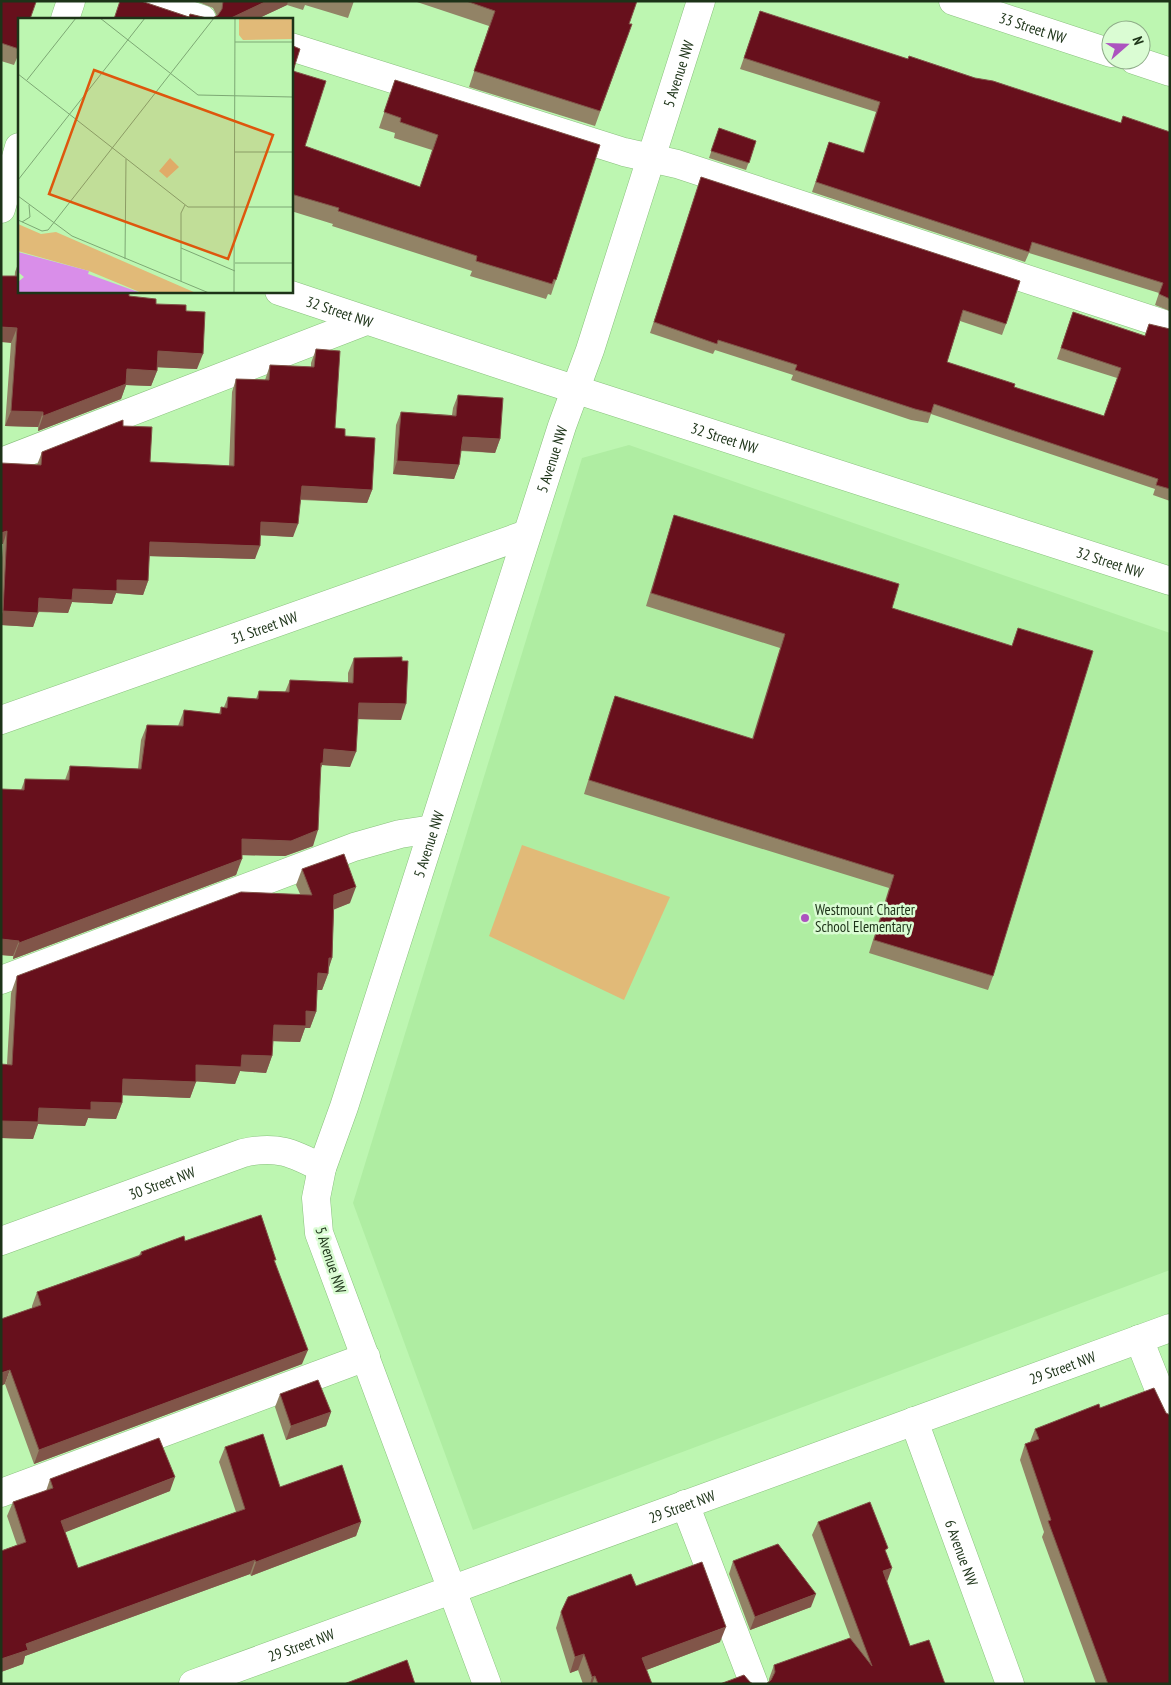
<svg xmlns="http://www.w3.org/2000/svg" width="1171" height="1685" font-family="'PT Sans Narrow',sans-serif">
<rect width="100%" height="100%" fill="#bdf6b1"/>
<polygon fill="#afeda2" points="629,445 1170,633 1170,1270 473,1530 353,1203 582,458"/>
<polygon fill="#e1ba78" points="522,845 670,897 624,1000 489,936"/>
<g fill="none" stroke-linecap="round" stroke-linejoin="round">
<g stroke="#89c07d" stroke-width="29">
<g id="minor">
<polyline points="147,1 202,19"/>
<path id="s1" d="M953,1L1111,53"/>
<polyline points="65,19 71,1"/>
<polyline points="291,47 624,152 677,164 1170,326"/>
<polyline points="1134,60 1170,72"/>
<polyline points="1,209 19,147"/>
<path id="s2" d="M279,291L540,378L1170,581"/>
<polyline points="1,462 366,321"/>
<path id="s3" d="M1,720L527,534"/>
<polyline points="1,980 354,847 400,834 433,829"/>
<path id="s4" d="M1,1241L243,1153C277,1145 293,1153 322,1168"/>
<polyline points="1139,1339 1170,1417"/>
<path id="s5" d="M914,1421L1010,1684"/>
<polyline points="1,1493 366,1357"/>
<polyline points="685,1504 754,1684"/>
<path id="s6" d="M193,1684L1170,1328"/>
<path id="s7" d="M487,1684L319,1233L316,1198L322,1168L344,1107L562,426L590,350L701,1"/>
</g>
</g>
<use href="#minor" stroke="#fff" stroke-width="28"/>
</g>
<g fill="#928366">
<polygon points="1,1 19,19 19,53 14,65 1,61"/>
<polygon points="196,1 354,1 348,18 305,5 303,10 287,5 257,19 113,19 189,17 190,14 211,19 217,16 213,8"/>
<polygon points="414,1 637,1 629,24 632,24 595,126 469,87 489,26"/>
<polygon points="760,11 908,59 975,78 1121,123 1170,132 1170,311 1155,305 1159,293 1029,253 1025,262 812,192 829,142 863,153 876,112 740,69"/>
<polygon points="291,45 293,71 305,146 420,187 432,150 394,138 395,133 379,128 395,80 556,280 551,295 548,294 546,299 470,276 472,271 332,226 333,224 291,211"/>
<polygon points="719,128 756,141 746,170 709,158"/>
<polygon points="701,177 1006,324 1002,335 960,321 947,362 1014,387 1104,416 1117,378 1057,359 1073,312 1145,336 1170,329 1170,501 1153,495 1155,489 931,414 928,423 911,420 791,380 793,375 715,350 713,354 650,333"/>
<polygon points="19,261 19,291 129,296 156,304 186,311 197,369 157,367 157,371 151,386 126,385 121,399 38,431 38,427 5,426 11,343 15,272"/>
<polygon points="316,349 335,428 345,436 372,490 367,503 301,500 293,537 260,535 255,559 149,556 148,581 143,595 116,593 112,604 72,602 68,613 38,612 33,627 1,625 1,571 3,544 1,544 37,465 42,452 123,426 150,462 229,466 232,392 236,379 265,380 270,365 311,367 311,363"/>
<polygon points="458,395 500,439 495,453 461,451 459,465 454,479 393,474 396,425 401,412 452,415 453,408"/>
<polygon points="674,515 892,608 1012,646 1018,628 993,976 988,990 869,953 889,888 584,794 610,710 615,696 752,739 780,648 646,606"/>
<polygon points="354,658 401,720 358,719 350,767 322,765 320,770 313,846 285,856 242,855 236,875 13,959 13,956 1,955 1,789 21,790 25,779 65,780 70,766 138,769 141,740 147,725 178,726 184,710 219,714 221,707 224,707 228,697 256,699 259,691 285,692 290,680 348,682 348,673"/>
<polygon points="302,869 350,903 334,909 332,958 328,969 328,974 322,990 317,990 316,1012 310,1028 305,1028 300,1042 273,1041 272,1056 266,1073 240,1071 235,1084 196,1081 190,1098 122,1095 122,1103 116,1119 88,1118 85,1126 38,1124 33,1139 1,1138 1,1064 7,1064 11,993 17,976 300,894 296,885"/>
<polygon points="185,1241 275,1263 302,1364 34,1464 5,1384 32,1308 32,1306 37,1292 139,1255 141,1252"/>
<polygon points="280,1394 331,1412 326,1426 286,1440 275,1407"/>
<polygon points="1035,1429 1170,1684 1096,1684 1042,1537 1044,1532 1020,1460 1025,1444 1030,1442"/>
<polygon points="225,1447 280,1487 361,1522 356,1536 251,1576 250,1574 25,1656 23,1664 1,1672 1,1551 17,1545 7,1516 13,1502 46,1491 50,1479 170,1491 65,1532 78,1568 236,1512 219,1462"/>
<polygon points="818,1522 887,1554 887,1582 910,1646 945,1684 769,1681 769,1679 774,1665 851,1640 812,1535"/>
<polygon points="733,1561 811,1607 750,1630 729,1574"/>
<polygon points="636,1586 720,1642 646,1670 652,1684 583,1684 578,1670 570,1673 556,1628 561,1612"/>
</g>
<g fill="#815549">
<polygon points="267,1 288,1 287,5 257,19 229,19"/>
<polygon points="1,327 17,328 11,343 1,342"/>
<polygon points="158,351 203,354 197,369 152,367"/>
<polygon points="127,369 157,371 151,386 126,385 121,399 38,431 43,416"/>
<polygon points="11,411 43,412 38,427 5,426"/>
<polygon points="463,437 500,439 495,453 458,450"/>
<polygon points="397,461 459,465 454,479 393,474"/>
<polygon points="302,486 372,490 367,503 298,499"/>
<polygon points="261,522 298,524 293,537 256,535"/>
<polygon points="7,531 3,544 1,544 1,533"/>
<polygon points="150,542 260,546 255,559 145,556"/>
<polygon points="117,580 148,581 143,595 116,593 112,604 72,602 68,613 34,611 39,598 73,589"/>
<polygon points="3,611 38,613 33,627 1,625 1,617"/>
<polygon points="359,703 406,704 401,720 354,719"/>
<polygon points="324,749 356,752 350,767 322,765 317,778"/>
<polygon points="318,830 313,846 285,856 236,855 242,839"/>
<polygon points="242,859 236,875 13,959 19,943"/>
<polygon points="356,887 350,903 328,912 334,895"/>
<polygon points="1,939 19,941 13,956 1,955"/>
<polygon points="329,958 332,958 327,974 328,974 322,990 312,990 318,973"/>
<polygon points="306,1011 316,1012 310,1028 305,1028 300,1042 268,1041 274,1025"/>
<polygon points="242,1055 272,1056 266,1073 240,1071 235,1084 190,1081 196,1065"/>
<polygon points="123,1079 196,1082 190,1098 117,1095"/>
<polygon points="91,1102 122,1103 116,1119 88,1118 85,1126 38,1124 33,1139 1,1138 1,1121 39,1108"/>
<polygon points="308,1350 302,1364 34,1464 39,1450"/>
<polygon points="10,1370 5,1384 1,1386 1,1373"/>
<polygon points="331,1412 326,1426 286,1440 291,1426"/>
<polygon points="175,1477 170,1491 56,1536 61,1521"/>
<polygon points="361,1522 356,1536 251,1576 256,1562"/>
<polygon points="255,1560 250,1574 25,1656 23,1664 1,1672 1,1659 26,1644"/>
<polygon points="892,1568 887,1582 883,1571"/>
<polygon points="816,1594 811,1607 750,1630 755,1617"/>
<polygon points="726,1627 720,1642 636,1674 642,1658"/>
<polygon points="584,1654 578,1670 570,1673 575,1657"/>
<polygon points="595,1676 592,1684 590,1684 592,1677"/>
</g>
<g fill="#67101c" stroke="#815549">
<polygon points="1,1 34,1 36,2 30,19 19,19 19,49 1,43"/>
<polygon points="120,1 141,1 189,17 190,14 211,19 218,15 222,9 223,1 267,1 229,19 114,19"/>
<polygon points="466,1 637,1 629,24 632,24 600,111 474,71 495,11"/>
<polygon points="760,11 908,59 909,56 975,78 993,81 1121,123 1123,116 1170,132 1170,299 1159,294 1163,283 1032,242 1029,252 816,182 829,142 864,153 880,102 744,58"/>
<polygon points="291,45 300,49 293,71 326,81 305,146 420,187 438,135 400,122 401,118 384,112 395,80 600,145 556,280 554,279 552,284 476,261 477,256 338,211 339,208 291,194"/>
<polygon points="719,128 756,141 749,163 711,151"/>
<polygon points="701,177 1020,281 1006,324 963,310 947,362 1015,384 1014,387 1104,416 1121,368 1061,348 1073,312 1145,336 1149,324 1170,329 1170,489 1156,485 1158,479 934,404 931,413 915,409 795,370 797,365 718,340 717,344 654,322"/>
<polygon points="1,276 19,276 19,291 129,291 129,296 156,299 156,304 186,305 186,311 205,312 203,354 158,351 157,371 127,369 126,384 43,416 43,412 11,411 17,328 1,327"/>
<polygon points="316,349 340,351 335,428 345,429 345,436 375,438 372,490 302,486 298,524 261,522 260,546 150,542 148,581 117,580 117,591 73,589 72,600 39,598 38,613 3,611 7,531 1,533 1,463 41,465 42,452 123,420 123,426 152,427 150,462 234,466 236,379 269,380 270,365 314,367"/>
<polygon points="458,395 503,398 500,439 463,437 459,465 397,461 401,412 456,416"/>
<polygon points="674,515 899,584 892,608 1012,646 1018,628 1093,651 993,976 874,940 894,875 589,780 615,696 753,739 785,634 651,593"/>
<polygon points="402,657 402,661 408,661 406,704 359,703 356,752 324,749 323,763 321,763 318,830 291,841 242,839 242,859 19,943 19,941 1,939 1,789 24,790 25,779 69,780 70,766 141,769 147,725 183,726 184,710 221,714 221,707 227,708 228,697 258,699 259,691 289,692 290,680 353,683 354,658"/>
<polygon points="344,854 356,887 334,895 332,958 329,958 328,974 318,973 316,1012 306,1011 306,1026 274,1025 272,1056 242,1055 241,1067 196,1065 196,1082 123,1079 122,1103 91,1102 91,1110 39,1108 38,1122 1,1121 1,1064 12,1065 17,976 241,892 312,895 302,869"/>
<polygon points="261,1215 276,1260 274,1260 308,1350 39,1450 10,1370 1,1373 1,1319 41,1305 37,1292 139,1256 142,1254 141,1252 184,1236 185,1241"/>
<polygon points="318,1380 331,1412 291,1426 280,1394"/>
<polygon points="1154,1388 1166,1413 1170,1415 1170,1684 1108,1684 1048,1521 1051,1520 1025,1444 1039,1439 1035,1429 1099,1404 1100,1408"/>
<polygon points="263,1434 280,1487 342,1465 361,1522 256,1562 255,1560 26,1644 28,1650 1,1659 1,1551 26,1542 13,1502 53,1488 50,1479 159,1438 175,1477 61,1521 78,1568 245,1509 225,1447"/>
<polygon points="870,1502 888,1548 885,1550 892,1568 883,1571 910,1646 929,1640 945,1684 766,1684 771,1680 775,1672 774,1665 850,1638 872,1666 818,1522"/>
<polygon points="778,1544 816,1594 755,1617 733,1561"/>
<polygon points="702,1562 726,1627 642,1658 652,1684 598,1684 595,1676 592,1677 584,1654 575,1657 561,1612 568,1597 631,1574 636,1586"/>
<polygon points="407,1660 415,1684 344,1684"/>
<polygon points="744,1675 750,1682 753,1684 720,1684"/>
</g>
<circle fill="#ac53bf" stroke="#dafcd3" stroke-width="2" cx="805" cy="918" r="5"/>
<g text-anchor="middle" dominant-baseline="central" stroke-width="5" stroke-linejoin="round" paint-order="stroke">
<g font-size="15" fill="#1d3318" stroke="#dafcd3">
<text stroke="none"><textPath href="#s1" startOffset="84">33 Street NW</textPath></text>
<text stroke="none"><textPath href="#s7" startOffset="1698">5 Avenue NW</textPath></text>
<text stroke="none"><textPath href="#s2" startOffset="64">32 Street NW</textPath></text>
<text stroke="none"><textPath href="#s2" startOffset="469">32 Street NW</textPath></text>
<text stroke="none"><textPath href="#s7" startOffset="1292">5 Avenue NW</textPath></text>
<text stroke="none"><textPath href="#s2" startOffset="874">32 Street NW</textPath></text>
<text stroke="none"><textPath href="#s3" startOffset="279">31 Street NW</textPath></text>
<text stroke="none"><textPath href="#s7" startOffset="888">5 Avenue NW</textPath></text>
<text stroke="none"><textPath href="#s4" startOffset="171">30 Street NW</textPath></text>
<text transform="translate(331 1260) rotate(72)">5 Avenue NW</text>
<text stroke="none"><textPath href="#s6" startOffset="925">29 Street NW</textPath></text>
<text stroke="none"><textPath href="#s6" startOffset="520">29 Street NW</textPath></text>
<text stroke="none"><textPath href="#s5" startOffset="140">6 Avenue NW</textPath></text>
<text stroke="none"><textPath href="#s6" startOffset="115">29 Street NW</textPath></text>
</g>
<g font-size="15" fill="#1d3318" stroke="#dafcd3" text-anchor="start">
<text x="815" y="909">Westmount Charter<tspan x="815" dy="17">School Elementary</tspan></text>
</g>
</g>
<g transform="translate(18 18)">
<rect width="275" height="275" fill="#bdf6b1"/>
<path d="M221,0H275V21L225,22L221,17ZM152,140L161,149L149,160L141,153ZM0,206L23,216L38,214L178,275H124L71,253L0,233Z" fill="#e1ba78"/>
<path d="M0,234L71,253L70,256L123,275H0V264L6,259L0,254Z" fill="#d98ee9"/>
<path fill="none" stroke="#7da874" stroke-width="1" d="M82,0L180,77L275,79M217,24H275M0,56L170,189H275M9,62L58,0M217,134H275M0,162L127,0M0,178L54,218L191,275M0,202L24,213L30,212L196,0M4,204L12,199L11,187M163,230L217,253M107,241L108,141M217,245H275M163,263V195L167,187M216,275L217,0"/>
<path fill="#de570d" fill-opacity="0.15" stroke="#de570d" stroke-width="2.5" d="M76,52L255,117L210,241L31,176Z"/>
<rect width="275" height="275" fill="none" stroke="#1d3318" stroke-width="2.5"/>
</g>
<rect width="1171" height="1685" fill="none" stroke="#1d3318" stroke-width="5"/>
<g transform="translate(1126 45) rotate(70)"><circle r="24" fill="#dafcd3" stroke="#8eac88"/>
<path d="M0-4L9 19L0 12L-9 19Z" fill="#ac53bf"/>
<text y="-8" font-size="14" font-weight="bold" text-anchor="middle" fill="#1d3318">N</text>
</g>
</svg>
